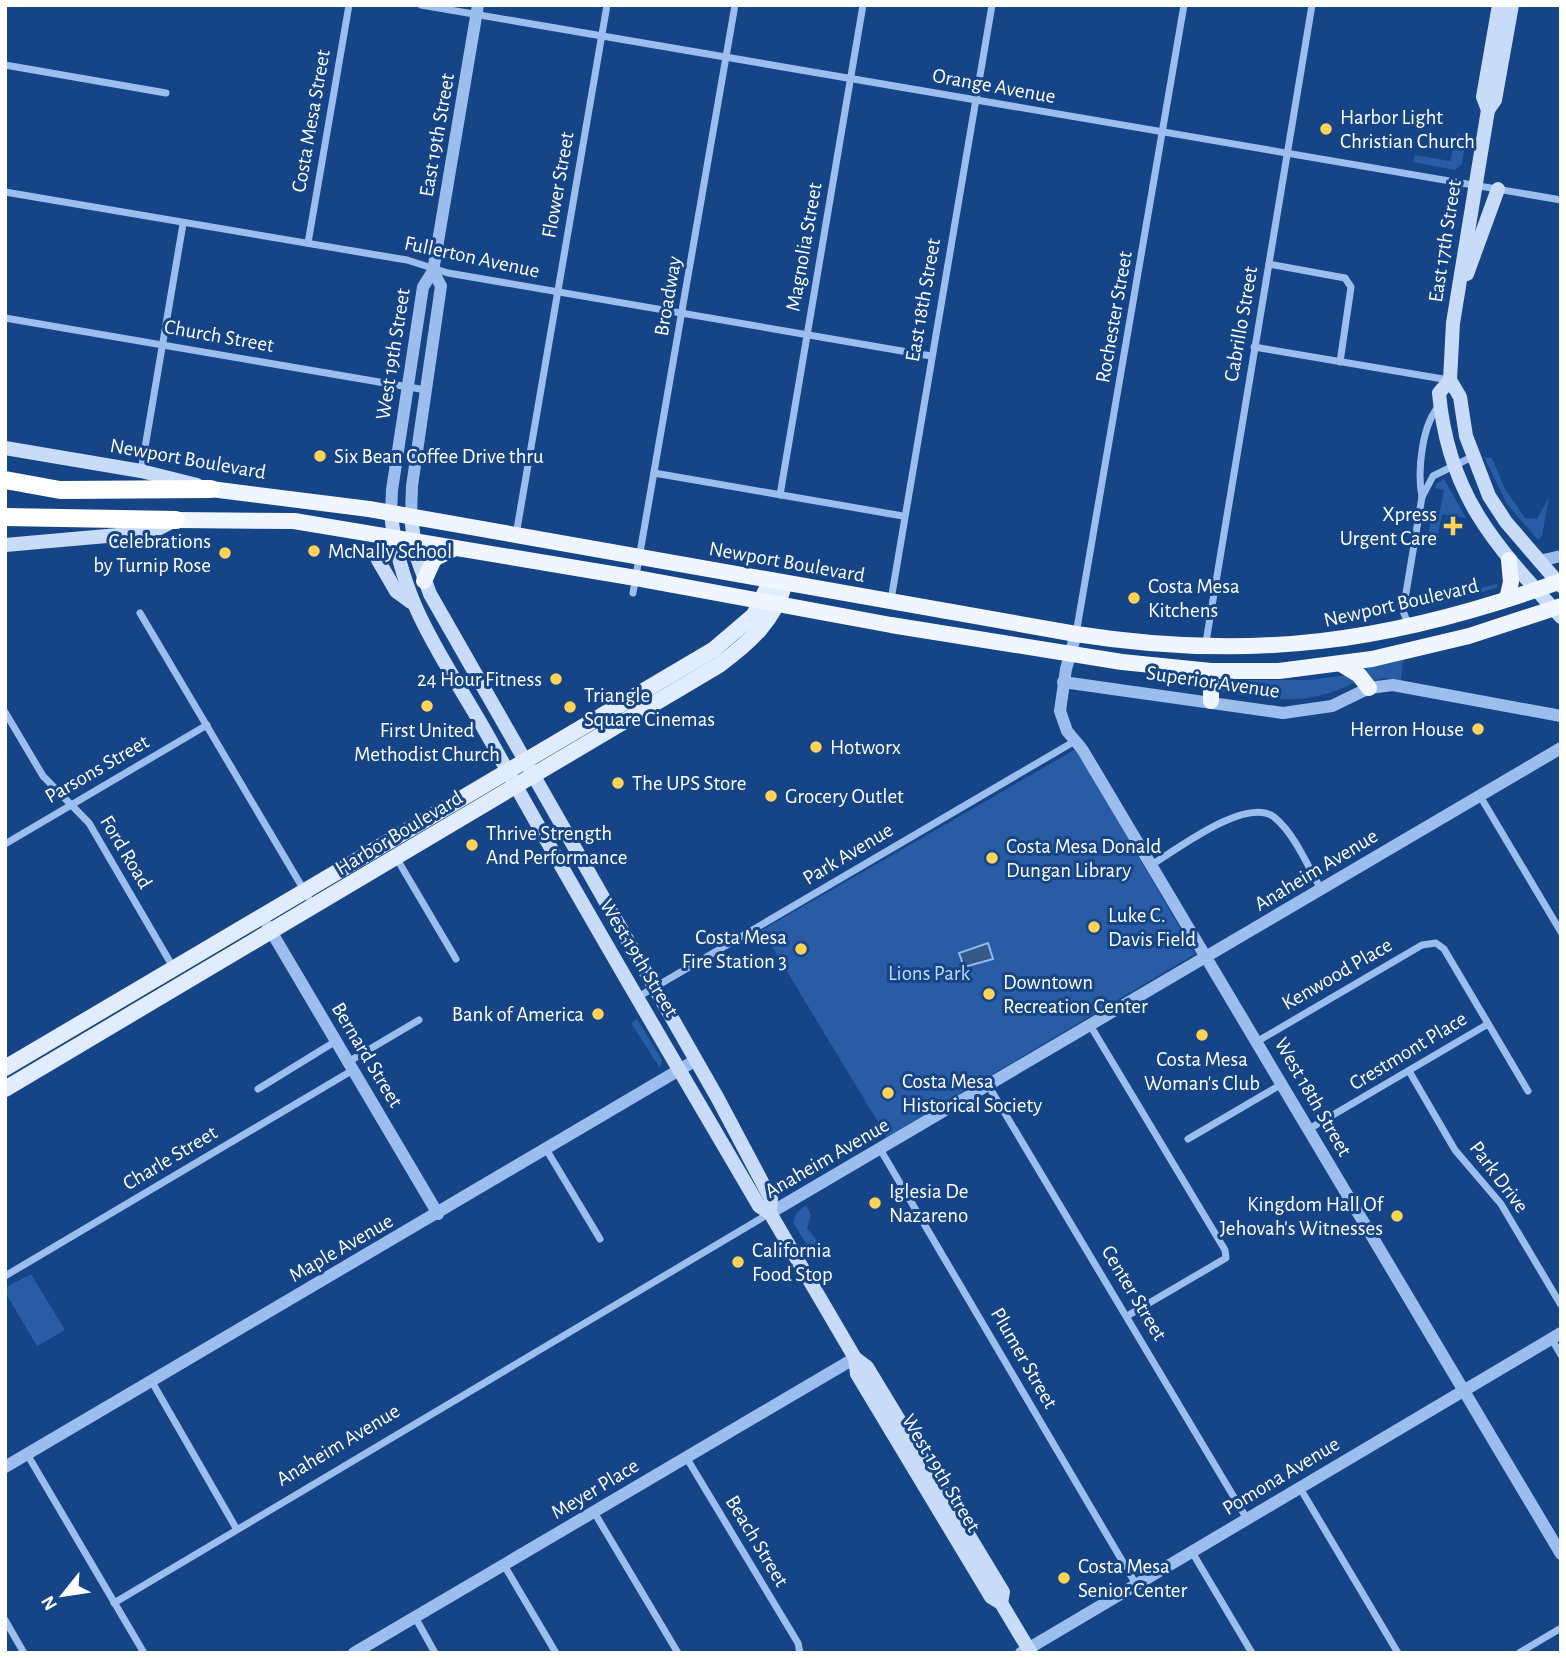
<svg xmlns="http://www.w3.org/2000/svg" width="1566" height="1658" font-family="'Alegreya Sans',sans-serif">
<rect width="100%" height="100%" fill="#154487"/>
<g fill="#285da5">
<polygon points="1457,133 1466,138 1462,164 1455,170 1413,162 1415,155 1450,161"/>
<polygon points="1484,457 1492,458 1505,489 1525,518 1537,519 1549,497 1542,536 1538,540 1507,504"/>
<polygon points="1444,479 1466,518 1442,514 1438,534 1429,532 1431,514 1439,515 1444,490 1435,488 1436,484"/>
<polygon points="1498,584 1496,588 1432,606 1422,601 1420,596 1422,592 1423,598 1434,599"/>
<polygon points="1403,660 1401,680 1384,678 1369,682 1357,670"/>
<path d="M1348,675L1357,681C1311,707 1268,700 1218,691L1220,684L1227,680H1309Z"/>
<polygon points="1076,749 1195,954 887,1137 762,930"/>
<polygon points="637,1019 662,1060 660,1068 631,1023"/>
<polygon points="806,1205 811,1215 807,1228 824,1250 815,1258 793,1222 797,1212"/>
<polygon points="31,1274 65,1330 37,1346 5,1292 5,1288"/>
</g>
<polygon fill="#355889" stroke="#8db9f1" stroke-width="2" points="988,943 993,959 964,967 959,953"/>
<g fill="none" stroke-linecap="round" stroke-linejoin="round">
<g stroke="#9bbeee" stroke-width="7">
<polyline points="421,5 1561,200"/>
<polyline points="5,65 166,93"/>
<polyline points="5,192 371,254 407,260 448,273 931,356"/>
<polyline points="308,243 349,5"/>
<polyline points="1269,264 1345,278 1351,287 1340,362"/>
<polyline points="5,318 426,390"/>
<polyline points="1254,347 1449,380"/>
<polyline points="141,471 183,224"/>
<polyline points="654,473 903,516"/>
<polyline points="780,495 863,5"/>
<polyline points="1422,497 1433,476 1472,457"/>
<polyline points="516,535 607,5"/>
<polyline points="633,593 735,5"/>
<polyline points="891,600 992,5"/>
<polyline points="140,613 314,907"/>
<path d="M1409,626L1403,611L1422,497C1417,471 1422,423 1440,405"/>
<polyline points="1076,634 1184,5"/>
<polyline points="1205,648 1312,5"/>
<polyline points="5,712 43,776 89,823 173,967"/>
<polyline points="1480,796 1561,932"/>
<polyline points="5,844 207,725"/>
<polyline points="397,859 456,959"/>
<path d="M1150,866C1176,850 1246,796 1274,817C1295,834 1308,867 1321,889"/>
<polyline points="638,997 1075,741"/>
<polyline points="1090,1025 1225,1250 1226,1258 1127,1316"/>
<polyline points="1258,1041 1422,945 1436,943 1444,949 1528,1091"/>
<polyline points="348,1062 419,1020"/>
<polyline points="1409,1071 1455,1150 1501,1204 1561,1305"/>
<polyline points="988,1085 1247,1519"/>
<polyline points="258,1089 336,1041"/>
<polyline points="1309,1129 1488,1024"/>
<polyline points="1188,1139 1282,1084"/>
<polyline points="546,1149 600,1239"/>
<polyline points="880,1149 1137,1586"/>
<polyline points="5,1276 353,1070"/>
<polyline points="1551,1338 1561,1355"/>
<polyline points="152,1382 236,1528"/>
<polyline points="27,1454 144,1653"/>
<polyline points="686,1457 798,1643 800,1653"/>
<polyline points="1300,1488 1398,1653"/>
<polyline points="594,1512 678,1653"/>
<polyline points="1192,1552 1252,1653"/>
<polyline points="504,1565 556,1653"/>
<polyline points="114,1603 770,1213"/>
<polyline points="415,1617 435,1653"/>
<polyline points="5,1620 24,1653"/>
<polyline points="1519,1653 1561,1628"/>
</g>
<g stroke="#9bbeee" stroke-width="12">
<polyline points="391,514 392,490 423,287 433,271 478,5"/>
<polyline points="411,517 412,486 441,286 433,271"/>
<polyline points="1539,561 1561,556"/>
<polyline points="1076,634 1066,669 1060,711 1067,731 1082,749 1561,1554"/>
<polyline points="1063,682 1283,713 1332,706 1369,688 1393,685 1561,716"/>
<polyline points="268,926 438,1214"/>
<polyline points="770,1213 1561,748"/>
<polyline points="5,1467 696,1060"/>
<polyline points="354,1653 855,1358"/>
<polyline points="1021,1653 1561,1333"/>
</g>
<g stroke="#c8dcfa" stroke-width="14">
<polyline points="1512,5 1495,100 1488,110 1453,323 1450,380 1460,397 1466,436 1489,496 1506,522 1561,586"/>
<polyline points="1488,110 1483,97 1499,5"/>
<polyline points="1467,274 1498,189"/>
<path d="M1450,380L1439,393C1448,495 1495,545 1561,617"/>
<polyline points="5,448 141,471 197,485"/>
<path d="M391,514C401,609 448,663 492,743C578,899 669,1052 759,1206L770,1213L855,1358L867,1367L1003,1592L1001,1603"/>
<polyline points="411,517 416,555 430,594 717,1097 771,1199 770,1213"/>
<polyline points="394,539 378,555 378,560 396,591 411,602"/>
<polyline points="5,545 152,532 175,520"/>
<polyline points="855,1358 857,1374 991,1597 1001,1603 1031,1653"/>
</g>
<g stroke="#e2ecff" stroke-width="16">
<polyline points="5,1068 713,650 754,615 771,580"/>
<path d="M5,1089L719,665C749,643 775,620 785,583"/>
</g>
<g stroke="#f0f6ff" stroke-width="16">
<path d="M211,489L369,509L1076,634C1253,662 1393,642 1561,581"/>
<polyline points="176,520 294,521 636,578 891,625 1122,662 1211,671 1279,671 1372,659 1469,636 1561,606"/>
<polyline points="424,581 434,559 455,548"/>
<polyline points="1507,599 1511,582 1509,560"/>
<polyline points="1341,664 1359,675 1369,688"/>
<polyline points="1211,701 1211,671"/>
</g>
<g stroke="#fff" stroke-width="18">
<polyline points="5,480 60,490 211,489"/>
<polyline points="5,517 176,520"/>
</g>
</g>
<g fill="#ffd358" stroke="#154487" stroke-width="2.5">
<circle cx="1326" cy="129" r="7"/>
<circle cx="320" cy="456" r="7"/>
<path d="M1449.5 515.5h7v7h7v7h-7v7h-7v-7h-7v-7h7z"/>
<circle cx="314" cy="551" r="7"/>
<circle cx="225" cy="553" r="7"/>
<circle cx="1134" cy="598" r="7"/>
<circle cx="556" cy="679" r="7"/>
<circle cx="427" cy="706" r="7"/>
<circle cx="570" cy="707" r="7"/>
<circle cx="1478" cy="729" r="7"/>
<circle cx="816" cy="747" r="7"/>
<circle cx="618" cy="783" r="7"/>
<circle cx="771" cy="796" r="7"/>
<circle cx="472" cy="845" r="7"/>
<circle cx="992" cy="858" r="7"/>
<circle cx="1094" cy="927" r="7"/>
<circle cx="801" cy="949" r="7"/>
<circle cx="989" cy="994" r="7"/>
<circle cx="598" cy="1014" r="7"/>
<circle cx="1202" cy="1035" r="7"/>
<circle cx="888" cy="1093" r="7"/>
<circle cx="875" cy="1203" r="7"/>
<circle cx="1397" cy="1216" r="7"/>
<circle cx="738" cy="1262" r="7"/>
<circle cx="1064" cy="1578" r="7"/>
</g>
<g text-anchor="middle" dominant-baseline="central" stroke-width="6" stroke-linejoin="round" paint-order="stroke">
<g font-size="21" fill="#fff" stroke="#154487">
<text transform="translate(994 86) rotate(10)">Orange Avenue</text>
<text transform="translate(311 121) rotate(-80)">Costa Mesa Street</text>
<text transform="translate(437 135) rotate(-80)">East 19th Street</text>
<text transform="translate(558 185) rotate(-80)">Flower Street</text>
<text transform="translate(1445 241) rotate(-81)">East 17th Street</text>
<text transform="translate(804 247) rotate(-80)">Magnolia Street</text>
<text transform="translate(472 257) rotate(12)">Fullerton Avenue</text>
<text transform="translate(668 296) rotate(-80)">Broadway</text>
<text transform="translate(923 300) rotate(-80)">East 18th Street</text>
<text transform="translate(1114 317) rotate(-80)">Rochester Street</text>
<text transform="translate(1241 324) rotate(-80)">Cabrillo Street</text>
<text transform="translate(219 336) rotate(10)">Church Street</text>
<text transform="translate(393 354) rotate(-81)">West 19th Street</text>
<text transform="translate(188 459) rotate(10)">Newport Boulevard</text>
<text transform="translate(787 562) rotate(10)">Newport Boulevard</text>
<text transform="translate(1401 603) rotate(-13)">Newport Boulevard</text>
<text transform="translate(1213 682) rotate(8)">Superior Avenue</text>
<text transform="translate(97 769) rotate(-30)">Parsons Street</text>
<text transform="translate(399 833) rotate(-31)">Harbor Boulevard</text>
<text transform="translate(126 852) rotate(59)">Ford Road</text>
<text transform="translate(848 854) rotate(-31)">Park Avenue</text>
<text transform="translate(1316 870) rotate(-31)">Anaheim Avenue</text>
<text transform="translate(639 958) rotate(59)">West 19th Street</text>
<text transform="translate(1337 974) rotate(-30)">Kenwood Place</text>
<text transform="translate(1408 1051) rotate(-31)">Crestmont Place</text>
<text transform="translate(367 1055) rotate(59)">Bernard Street</text>
<text transform="translate(1313 1097) rotate(60)">West 18th Street</text>
<text transform="translate(170 1158) rotate(-31)">Charle Street</text>
<text transform="translate(827 1158) rotate(-30)">Anaheim Avenue</text>
<text transform="translate(1499 1177) rotate(53)">Park Drive</text>
<text transform="translate(341 1248) rotate(-30)">Maple Avenue</text>
<text transform="translate(1134 1293) rotate(59)">Center Street</text>
<text transform="translate(1024 1358) rotate(60)">Plumer Street</text>
<text transform="translate(338 1445) rotate(-31)">Anaheim Avenue</text>
<text transform="translate(941 1473) rotate(59)">West 19th Street</text>
<text transform="translate(1281 1476) rotate(-31)">Pomona Avenue</text>
<text transform="translate(595 1489) rotate(-31)">Meyer Place</text>
<text transform="translate(757 1541) rotate(59)">Beach Street</text>
</g>
<g font-size="21" fill="#fff" stroke="#154487" text-anchor="start">
<text x="1340" y="117">Harbor Light<tspan x="1340" dy="24">Christian Church</tspan></text>
<text x="334" y="456">Six Bean Coffee Drive thru</text>
<text x="1437" y="514" text-anchor="end">Xpress<tspan x="1437" dy="24">Urgent Care</tspan></text>
<text x="211" y="541" text-anchor="end">Celebrations<tspan x="211" dy="24">by Turnip Rose</tspan></text>
<text x="328" y="551">McNally School</text>
<text x="1148" y="586">Costa Mesa<tspan x="1148" dy="24">Kitchens</tspan></text>
<text x="542" y="679" text-anchor="end">24 Hour Fitness</text>
<text x="584" y="695">Triangle<tspan x="584" dy="24">Square Cinemas</tspan></text>
<text x="1464" y="729" text-anchor="end">Herron House</text>
<text x="427" y="730" text-anchor="middle">First United<tspan x="427" dy="24">Methodist Church</tspan></text>
<text x="830" y="747">Hotworx</text>
<text x="632" y="783">The UPS Store</text>
<text x="785" y="796">Grocery Outlet</text>
<text x="486" y="833">Thrive Strength<tspan x="486" dy="24">And Performance</tspan></text>
<text x="1006" y="846">Costa Mesa Donald<tspan x="1006" dy="24">Dungan Library</tspan></text>
<text x="1108" y="915">Luke C.<tspan x="1108" dy="24">Davis Field</tspan></text>
<text x="787" y="937" text-anchor="end">Costa Mesa<tspan x="787" dy="24">Fire Station 3</tspan></text>
<text x="1003" y="982">Downtown<tspan x="1003" dy="24">Recreation Center</tspan></text>
<text x="584" y="1014" text-anchor="end">Bank of America</text>
<text x="1202" y="1059" text-anchor="middle">Costa Mesa<tspan x="1202" dy="24">Woman's Club</tspan></text>
<text x="902" y="1081">Costa Mesa<tspan x="902" dy="24">Historical Society</tspan></text>
<text x="889" y="1191">Iglesia De<tspan x="889" dy="24">Nazareno</tspan></text>
<text x="1383" y="1204" text-anchor="end">Kingdom Hall Of<tspan x="1383" dy="24">Jehovah's Witnesses</tspan></text>
<text x="752" y="1250">California<tspan x="752" dy="24">Food Stop</tspan></text>
<text x="1078" y="1566">Costa Mesa<tspan x="1078" dy="24">Senior Center</tspan></text>
</g>
<g font-size="21" fill="#c1d9fa" stroke="#154487">
<text x="929" y="973">Lions Park</text>
</g>
</g>
<rect width="1566" height="1658" fill="none" stroke="#ffffff" stroke-width="14"/>
<g transform="translate(63 1595) rotate(240)" stroke="#154487" stroke-width="5" paint-order="stroke">
<path d="M0-5L12 26L0 18L-12 26Z" fill="#ffffff"/>
<text y="-10" font-size="19" font-weight="bold" text-anchor="middle" fill="#ffffff">N</text>
</g>
</svg>
